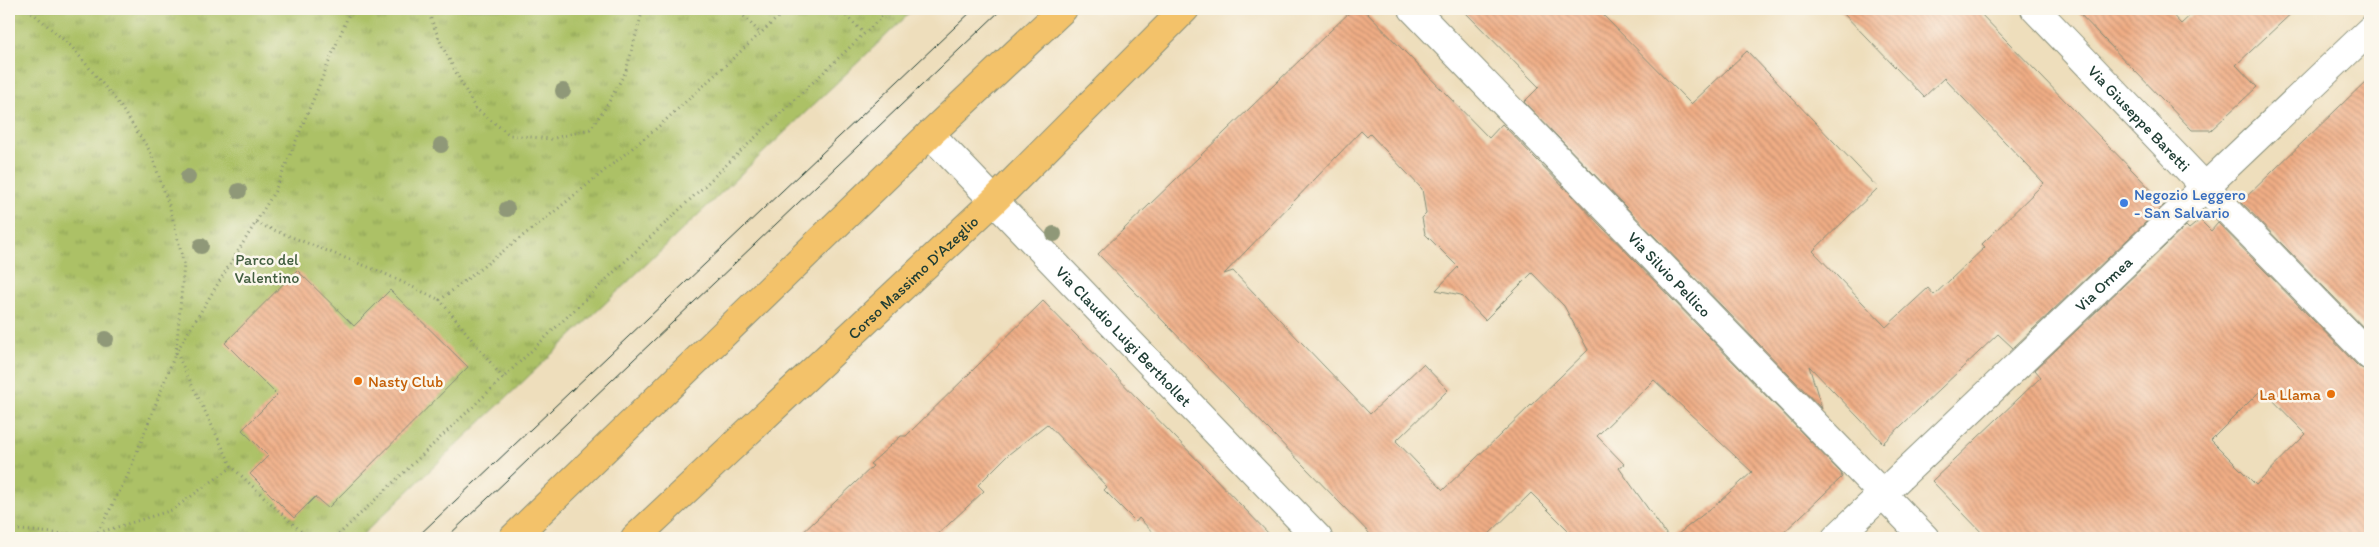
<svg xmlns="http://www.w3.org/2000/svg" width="2379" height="547" font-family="Itim,sans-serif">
<defs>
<pattern id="park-tufts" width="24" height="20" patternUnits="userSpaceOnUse" patternTransform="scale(1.25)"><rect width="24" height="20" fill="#acc166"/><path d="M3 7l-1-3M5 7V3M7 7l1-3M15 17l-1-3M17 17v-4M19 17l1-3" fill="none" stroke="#8b9e55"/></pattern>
<pattern id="building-back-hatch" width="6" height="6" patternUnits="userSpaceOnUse" patternTransform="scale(1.25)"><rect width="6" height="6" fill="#f0ad85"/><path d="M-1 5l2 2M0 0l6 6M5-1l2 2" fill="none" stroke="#c28e6e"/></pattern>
</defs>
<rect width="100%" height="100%" fill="#fbf7ec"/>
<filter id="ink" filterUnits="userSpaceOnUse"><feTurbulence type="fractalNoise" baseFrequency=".02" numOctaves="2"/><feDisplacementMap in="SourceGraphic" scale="10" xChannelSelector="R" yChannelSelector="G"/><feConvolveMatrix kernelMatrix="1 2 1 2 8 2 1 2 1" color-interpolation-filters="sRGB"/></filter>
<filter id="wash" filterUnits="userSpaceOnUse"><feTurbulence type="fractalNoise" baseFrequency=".0096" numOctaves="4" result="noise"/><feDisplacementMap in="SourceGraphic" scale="20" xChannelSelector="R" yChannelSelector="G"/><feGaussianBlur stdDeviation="1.12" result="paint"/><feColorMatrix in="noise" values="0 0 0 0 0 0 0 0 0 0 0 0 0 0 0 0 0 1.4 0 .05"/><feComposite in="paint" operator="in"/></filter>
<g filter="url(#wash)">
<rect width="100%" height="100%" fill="#eedebc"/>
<polygon fill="url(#park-tufts)" stroke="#667f4d" points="9,9 914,9 359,538 9,538"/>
<g id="blocks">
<g fill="url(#building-back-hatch)" fill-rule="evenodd">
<path d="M1353,9H1363L1489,138L1502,124L1841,473L1842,477L1778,538H1673L1719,502L1752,472L1654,380L1597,436L1624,464L1619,468L1669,538H1576L1531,493L1485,538H1374L1098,254ZM1361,131L1367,137L1370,134L1422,189L1426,214L1422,218L1425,234L1458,267L1436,290L1461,295L1485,320L1532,273L1564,306L1588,350L1443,490L1396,441L1448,390L1423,364L1370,414L1233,271L1224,274Z"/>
<polygon points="1462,9 1597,9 1691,104 1747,51 1878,188 1813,251 1886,327 1928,288 1934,295 1985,247 1982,244 2044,183 1944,78 1924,97 1839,9 1976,9 2165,204 2013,348 1998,334 1883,443 1809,366 1822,409 1524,102 1539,87"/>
<polygon points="2075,9 2167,9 2181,24 2197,9 2296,9 2236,65 2257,87 2211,130 2192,130"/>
<polygon points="2370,77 2370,334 2241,202"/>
<path d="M2200,220L2211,231L2218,223L2359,367L2370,371V538H1987L1932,481L2041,377L2035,370L2186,226L2189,229ZM2262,389L2306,434L2256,485L2211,440Z"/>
<polygon points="297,270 354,326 390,290 468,367 328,508 315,497 294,518 250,474 268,456 242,430 277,395 225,343"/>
<polygon points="1043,301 1273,538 1158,538 1139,518 1136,522 1104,490 1107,487 1047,424 1009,454 978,485 984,491 934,538 797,538 873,466 870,464 901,436 906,436"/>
</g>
</g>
</g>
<g filter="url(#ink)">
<use href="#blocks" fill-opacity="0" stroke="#868e78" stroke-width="1"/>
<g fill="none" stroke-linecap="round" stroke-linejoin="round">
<g stroke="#868e78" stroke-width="30">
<g id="minor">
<path id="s1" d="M1413,9L1925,538"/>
<path id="s2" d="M2035,9L2233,216L2370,356"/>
<path id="s3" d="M930,134L1318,538"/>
<path id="s4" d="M1836,538L2370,30"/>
</g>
</g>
<g stroke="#868e78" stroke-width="30">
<g id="primary">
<polyline points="513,538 930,134 1063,9"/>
<path id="s5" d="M635,538L994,201L1185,9"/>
</g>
</g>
<g stroke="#868e78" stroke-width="3" stroke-dasharray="1 4" stroke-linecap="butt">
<polyline points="28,9 71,46 116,100 150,151 170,208 184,264 176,352 128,475 95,538"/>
<polyline points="427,9 442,46 475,108 510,135 551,139 590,129 606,107 626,71 643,9"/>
<polyline points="737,9 759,32"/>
<polyline points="839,9 864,33"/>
<polyline points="256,223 381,272 440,300"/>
<polyline points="503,378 440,300 555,211 657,128 787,9"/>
<polyline points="9,529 64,534 98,533 172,510 232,467"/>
<polyline points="308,538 232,467 176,352 275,191 351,9"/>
<polyline points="335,538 890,9"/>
</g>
<use href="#minor" stroke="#fff" stroke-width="28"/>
<use href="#primary" stroke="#f3c26a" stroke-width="28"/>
<g stroke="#1f3d34" stroke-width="1">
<polyline points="416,538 974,9"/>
<polyline points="446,538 1002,9"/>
</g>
</g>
<g fill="#8f9878">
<circle cx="563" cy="91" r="8"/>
<circle cx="441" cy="145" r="8"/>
<circle cx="188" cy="177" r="8"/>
<circle cx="239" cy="191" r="8"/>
<circle cx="507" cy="209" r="8"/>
<circle cx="1054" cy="234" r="8"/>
<circle cx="201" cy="246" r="8"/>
<circle cx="106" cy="339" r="8"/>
</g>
</g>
<circle fill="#3f7fe0" stroke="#fbf7ec" stroke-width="2" cx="2124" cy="203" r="5"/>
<g fill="#e8710a" stroke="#fbf7ec" stroke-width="2">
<circle cx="358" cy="381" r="5"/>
<circle cx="2331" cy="394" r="5"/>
</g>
<g text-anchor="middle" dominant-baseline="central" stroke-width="5" stroke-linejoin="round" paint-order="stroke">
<g font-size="16" fill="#1f3d34" stroke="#fbf7ec">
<text stroke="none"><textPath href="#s2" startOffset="151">Via Giuseppe Baretti</textPath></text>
<text stroke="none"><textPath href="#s1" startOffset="369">Via Silvio Pellico</textPath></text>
<text stroke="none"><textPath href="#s5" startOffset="381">Corso Massimo D'Azeglio</textPath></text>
<text stroke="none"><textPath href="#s4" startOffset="369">Via Ormea</textPath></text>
<text stroke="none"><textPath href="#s3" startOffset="280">Via Claudio Luigi Berthollet</textPath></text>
</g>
<g font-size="16" fill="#366cbe" stroke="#fbf7ec" text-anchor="start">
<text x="2134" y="194">Negozio Leggero<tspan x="2134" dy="18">- San Salvario</tspan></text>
</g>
<g font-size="16" fill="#425e40" stroke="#fbf7ec">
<text x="267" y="259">Parco del<tspan x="267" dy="18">Valentino</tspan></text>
</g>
<g font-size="16" fill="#c56008" stroke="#fbf7ec" text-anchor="start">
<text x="368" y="381">Nasty Club</text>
<text x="2321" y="394" text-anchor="end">La Llama</text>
</g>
</g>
<rect width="2379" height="547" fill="none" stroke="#fbf7ec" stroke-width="30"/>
</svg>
